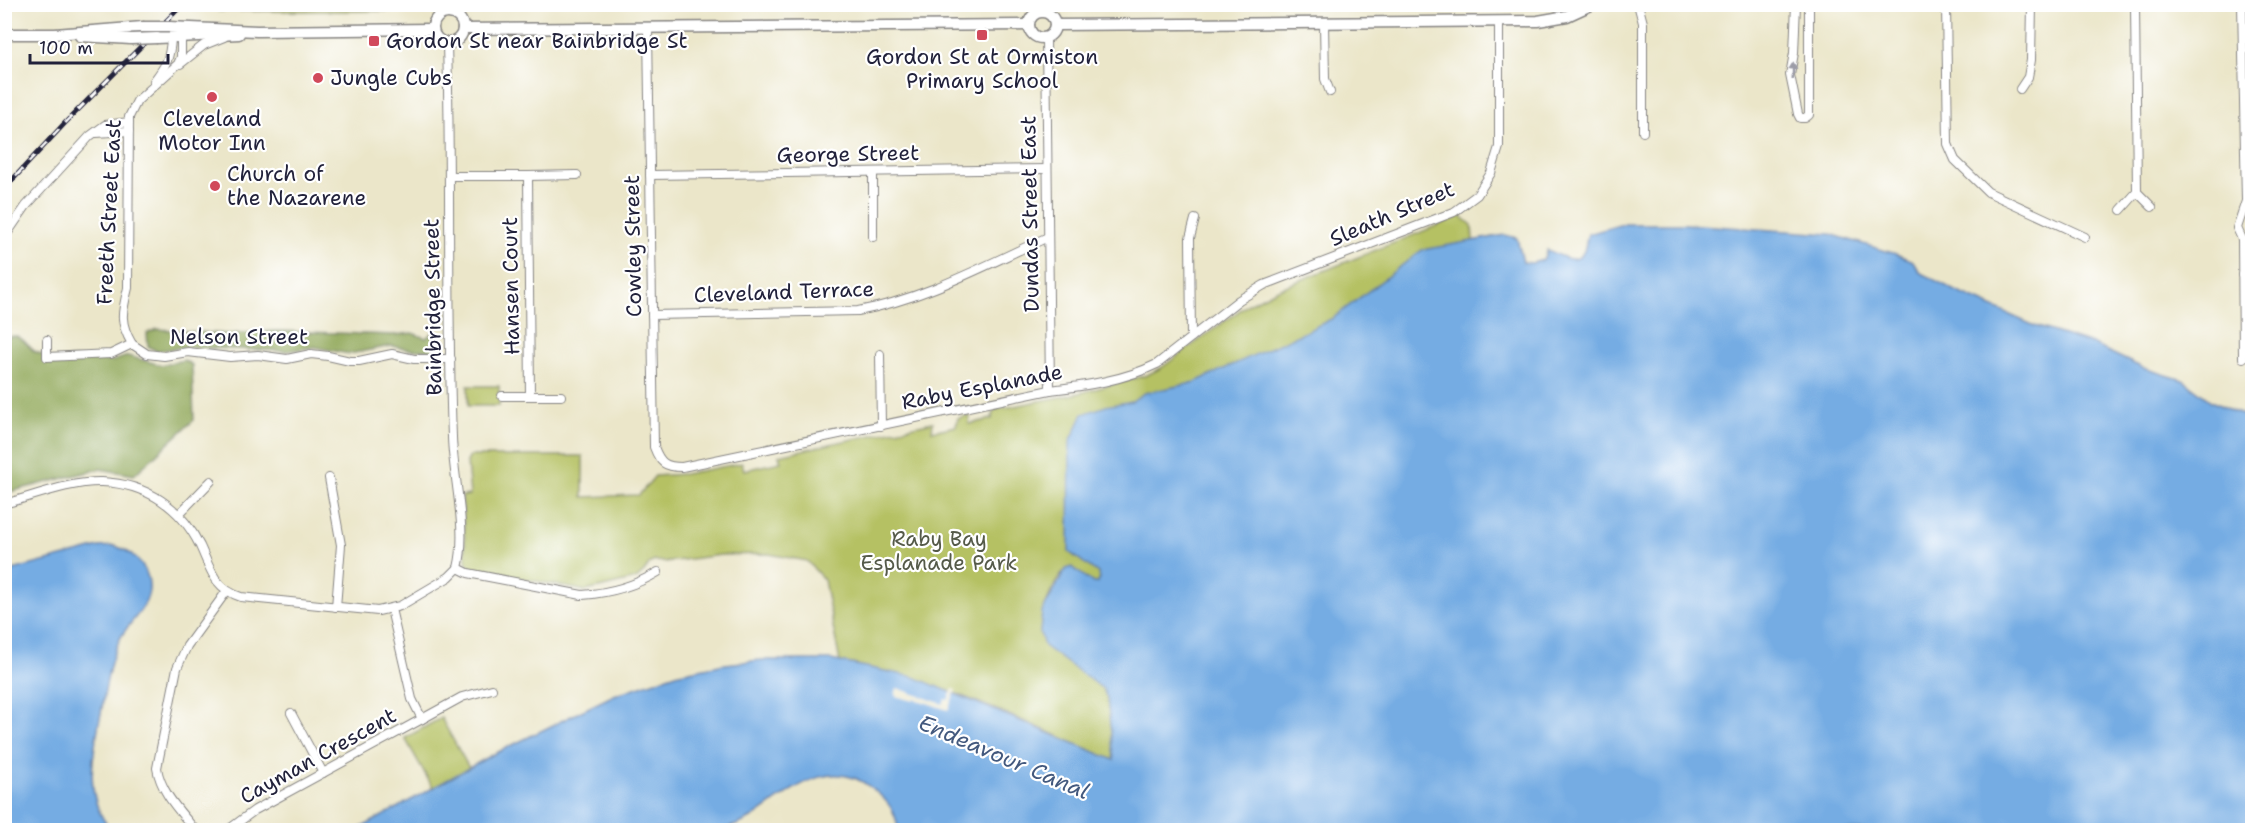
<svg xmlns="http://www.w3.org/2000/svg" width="2257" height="835" font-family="'Shantell Sans',sans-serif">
<rect width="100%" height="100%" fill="#fff"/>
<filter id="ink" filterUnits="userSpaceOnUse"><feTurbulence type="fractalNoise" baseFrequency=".0167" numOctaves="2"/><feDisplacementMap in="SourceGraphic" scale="12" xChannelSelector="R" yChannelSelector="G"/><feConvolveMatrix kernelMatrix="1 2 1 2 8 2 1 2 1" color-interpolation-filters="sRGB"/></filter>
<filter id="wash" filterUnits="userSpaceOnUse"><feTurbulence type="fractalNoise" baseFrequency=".008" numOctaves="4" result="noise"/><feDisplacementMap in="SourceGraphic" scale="24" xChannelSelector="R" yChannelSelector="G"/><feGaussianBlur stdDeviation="1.35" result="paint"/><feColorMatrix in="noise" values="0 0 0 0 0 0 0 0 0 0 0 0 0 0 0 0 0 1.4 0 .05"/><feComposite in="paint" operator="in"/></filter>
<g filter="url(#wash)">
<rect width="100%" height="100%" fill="#ebe6c9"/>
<g fill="#b5c163" stroke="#6c724f" stroke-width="1.5">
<polygon points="225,4 426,4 426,5 421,11 219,11"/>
<path d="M1461,216L1472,225L1473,241L1494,237L1100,578L1098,584L1093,583L1072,567C1057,572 1049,598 1042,612L1103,689L1107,698L1115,761C1026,723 936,677 840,662L824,580L807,561L769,554L721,555L667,562L655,561L650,563L644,572L636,579L586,591L474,569L470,568L466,561L462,496L470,495L467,462L470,456H583V497L639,495L655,476L684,474L742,463L744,470L781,462L779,455L933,422L932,431L956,426L958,418L970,415L969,424L992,419L994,410L1080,393L1147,375L1161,368L1247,305L1276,290Z"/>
<rect x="468" y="386" width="31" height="20"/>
<polygon points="441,718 469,768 433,788 405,738"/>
</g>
<g fill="#90a759" stroke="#59644a" stroke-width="1.5">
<polygon points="157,329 227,334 277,331 395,335 412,333 426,338 432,333 438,344 434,350 413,350 391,346 349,354 315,347 287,351 187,347 156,351 148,346 147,333"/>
<polygon points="16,336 23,340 34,351 53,359 97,358 113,361 128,356 161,365 184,360 192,365 194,420 134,475 100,469 5,493 4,337"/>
</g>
<g fill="#74ace3" stroke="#4b678f" stroke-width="1.5">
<path d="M1623,224H1685L1830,234L1896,254L1913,261L1921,273L1956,291L2035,326L2092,344L2143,368L2183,380L2211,401L2252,420V830H898C896,811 888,801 873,789C829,753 789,793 753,817C743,823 730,828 718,830H357L492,755L614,695L679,673L725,664L761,660H831L914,677L1114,760L1107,698L1103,689L1044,646L1040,632L1042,612L1066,569L1072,567L1093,583H1098L1100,578L1098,573L1069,552L1070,442L1083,414L1106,406L1132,401L1144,393L1193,383L1307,331L1333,318L1422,250L1505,235L1517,238L1523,262L1532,263L1543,260L1547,250C1558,253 1574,267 1583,253C1586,248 1586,239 1588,234Z"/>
<path d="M115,546C134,552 151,569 149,590C147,610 127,623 119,641C109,662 106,685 102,708C94,750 81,794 111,830H5V572L99,547Z"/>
</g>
<polygon fill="#ebe6c9" points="897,688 943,704 945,699 948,700 953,689 956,690 948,710 915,699 914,701 895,696"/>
</g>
<g filter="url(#ink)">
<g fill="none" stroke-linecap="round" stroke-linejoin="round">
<g stroke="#868482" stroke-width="10">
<g id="minor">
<polyline points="446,4 447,13"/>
<polyline points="1042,4 1042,12"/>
<polyline points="1638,4 1643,23 1643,132"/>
<polyline points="1796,4 1794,53 1790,75 1798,114 1800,118 1805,118 1809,115 1809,4"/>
<polyline points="1946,4 1948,144 1955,160 1988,192 2085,237"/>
<polyline points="2135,4 2137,192"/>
<polyline points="2242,4 2246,201 2237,228 2242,239 2243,358"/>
<polyline points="1324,23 1325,79 1330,92"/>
<path d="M648,29L654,447C660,463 665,467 682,467L1050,390C1085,386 1125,380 1157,364L1239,300L1264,285L1454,212L1477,195L1491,173L1499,147V22"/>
<polyline points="1046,37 1050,390"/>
<path d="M447,44C451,175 447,306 452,437C453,478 468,529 458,568"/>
<polyline points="180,64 204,45 224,37"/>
<path d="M154,81C166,65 170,59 171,38"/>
<polyline points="2020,89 2028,77 2031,60 2032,4"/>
<polyline points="96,133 129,131"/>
<polyline points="873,172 873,237"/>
<polyline points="650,175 1047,169"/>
<polyline points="449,176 528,176 530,396"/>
<polyline points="528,176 577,175"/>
<polyline points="2121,210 2137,192 2152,207"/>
<polyline points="4,238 26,206 90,136 105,125 129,122"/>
<polyline points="2242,275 2252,275"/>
<path d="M652,315L858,311C925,299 987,264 1048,237"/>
<polyline points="1191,337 1190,238 1195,219"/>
<polyline points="47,340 47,357 111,354 132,344 147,354 164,356 188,352 230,357 258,355 287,359 311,354 328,356 350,361 359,361 392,354 414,359 451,359"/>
<path d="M132,344C119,322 122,312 128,288L129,117L137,101L178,64L181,57V38"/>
<polyline points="880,354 881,426"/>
<polyline points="502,396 561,396"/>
<polyline points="329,478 341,545 336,607"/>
<path d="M4,504C34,496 72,481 102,482C147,484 181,507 200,546C211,570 214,588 241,597L378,611L400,606L449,577L458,568"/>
<polyline points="179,514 211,481"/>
<path d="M458,568L468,573L582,595C610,593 635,586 658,572"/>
<polyline points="291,713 323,773"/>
<polyline points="422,719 462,697 492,689"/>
<path d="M195,830C180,811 161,793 157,768L177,668L187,646L226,592"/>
<polyline points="228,830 255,810 422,719 412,699 391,609"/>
</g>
</g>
<g stroke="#868482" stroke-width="13">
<g id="tertiary">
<circle cx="1042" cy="25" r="13"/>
<circle cx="448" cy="28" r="15"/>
<polyline points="1055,25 1538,21 1567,16 1593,4"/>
<polyline points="169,27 257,31 432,29"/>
<polyline points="463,29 1029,25"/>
<polyline points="4,34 55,34 143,27"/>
<polyline points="80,36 131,39"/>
<polyline points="157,38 239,34"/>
</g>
</g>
<use href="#minor" stroke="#fff" stroke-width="8"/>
<use href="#tertiary" stroke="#fff" stroke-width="10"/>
<g stroke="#22223b" stroke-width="5">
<polyline id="rail" points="4,189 64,124 183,4"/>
</g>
<use href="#rail" stroke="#fff" stroke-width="3" stroke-dasharray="9" stroke-linecap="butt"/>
<g stroke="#868482" stroke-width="13" stroke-linecap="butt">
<g id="tertiary-bridge">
<polyline points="143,27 169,27"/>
<polyline points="131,39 157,38"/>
</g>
</g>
<use href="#tertiary-bridge" stroke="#fff" stroke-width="10"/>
</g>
<defs><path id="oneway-solid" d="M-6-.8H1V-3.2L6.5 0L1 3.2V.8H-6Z" transform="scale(1.5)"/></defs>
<use fill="#9c9ca7" href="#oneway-solid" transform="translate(1793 71) rotate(-88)"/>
</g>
<g fill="#d1495b" stroke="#fff" stroke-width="2">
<rect x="976" y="29" width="12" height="12" rx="3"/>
<rect x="368" y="35" width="12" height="12" rx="3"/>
<circle cx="318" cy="78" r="6"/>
<circle cx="212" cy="97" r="6"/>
<circle cx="215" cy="186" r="6"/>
</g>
<g text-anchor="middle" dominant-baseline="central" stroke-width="4.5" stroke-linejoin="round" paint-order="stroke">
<g font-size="21" fill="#22223b" stroke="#fff" text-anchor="start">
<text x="386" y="41">Gordon St near Bainbridge St</text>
<text x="982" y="57" text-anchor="middle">Gordon St at Ormiston<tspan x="982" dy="24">Primary School</tspan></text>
<text x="330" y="78">Jungle Cubs</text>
<text x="212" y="119" text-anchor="middle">Cleveland<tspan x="212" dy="24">Motor Inn</tspan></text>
<text x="227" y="174">Church of<tspan x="227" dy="24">the Nazarene</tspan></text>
</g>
<g font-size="21" fill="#22223b" stroke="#fff">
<text transform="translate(848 154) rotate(-1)">George Street</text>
<text transform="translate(109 212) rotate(-87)">Freeth Street East</text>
<text transform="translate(1030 214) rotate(-91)">Dundas Street East</text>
<text transform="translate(1392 214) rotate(-23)">Sleath Street</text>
<text transform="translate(633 246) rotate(-91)">Cowley Street</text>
<text transform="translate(511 286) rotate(-91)">Hansen Court</text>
<text transform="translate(784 292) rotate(-2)">Cleveland Terrace</text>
<text transform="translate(433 307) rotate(-91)">Bainbridge Street</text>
<text x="239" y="337">Nelson Street</text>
<text transform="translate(982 387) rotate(-11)">Raby Esplanade</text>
<text transform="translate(318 756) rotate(-29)">Cayman Crescent</text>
</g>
<g font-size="21" fill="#555a49" stroke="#fff">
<text x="939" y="539">Raby Bay<tspan x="939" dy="24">Esplanade Park</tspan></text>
</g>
<g font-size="22" font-style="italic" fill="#43597e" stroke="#fff">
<text transform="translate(1004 757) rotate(23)">Endeavour Canal</text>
</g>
</g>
<rect width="2257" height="835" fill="none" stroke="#fff" stroke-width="24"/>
<path d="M30 54v9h138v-9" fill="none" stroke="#22223b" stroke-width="3"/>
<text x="39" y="54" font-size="18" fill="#22223b" stroke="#ffffff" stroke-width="4.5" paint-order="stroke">100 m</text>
</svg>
